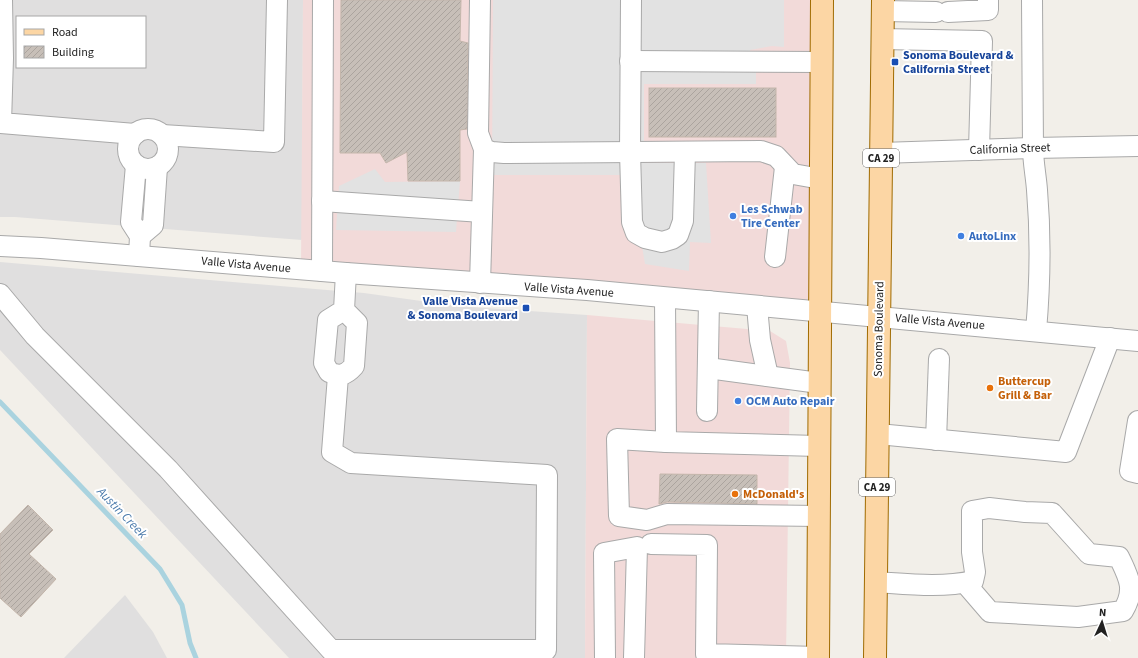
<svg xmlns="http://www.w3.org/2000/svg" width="1138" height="658" font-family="'Source Sans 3',sans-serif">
<defs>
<pattern id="building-hatch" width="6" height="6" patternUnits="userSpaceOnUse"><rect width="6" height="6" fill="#c7bfb8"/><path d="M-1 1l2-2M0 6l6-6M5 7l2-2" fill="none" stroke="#aba49e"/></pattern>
</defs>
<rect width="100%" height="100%" fill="#f2efe9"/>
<g fill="#e0dfdf" fill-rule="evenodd">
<path d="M0,0H303L302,240L15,217H0ZM17,17H145V67H17Z"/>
<polygon points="0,262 327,290 364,293 457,306 587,315 585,658 289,658 0,350"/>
<polygon points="125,595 153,632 167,658 64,658"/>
</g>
<g fill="#f2dad9">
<polygon points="303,0 823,0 819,312 301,270"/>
<polygon points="587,315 770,331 786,341 790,363 786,658 585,658"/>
</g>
<g fill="#e2e2e2">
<polygon points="493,0 784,0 784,47 772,46 750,50 756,71 756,84 644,84 644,163 706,163 711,243 690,242 689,271 645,264 630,175 492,175"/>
<polygon points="375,169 385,182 460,181 456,232 336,230 339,186"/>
</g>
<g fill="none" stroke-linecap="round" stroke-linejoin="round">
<polyline stroke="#aad3df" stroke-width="5" points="0,402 160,569 182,605 190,643 196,658"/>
</g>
<g fill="url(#building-hatch)" stroke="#c4b6ab">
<polygon points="341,0 461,0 460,41 468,43 468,50 467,129 460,130 460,181 408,181 407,152 386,163 380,153 340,153"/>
<rect x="649" y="88" width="127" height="49"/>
<polygon points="660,474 757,475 757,504 667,502 659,504"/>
<polygon points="28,505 53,530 29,554 56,579 21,617 0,598 0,534"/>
</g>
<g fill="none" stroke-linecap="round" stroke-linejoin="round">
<g stroke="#a9a9a9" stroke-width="22">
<g id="minor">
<polyline points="2,0 3,58 1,123 135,134"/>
<polyline points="480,0 478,133 484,149 492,152 504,153 761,151 776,156 793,174 821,179"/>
<polyline points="631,0 630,152 632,222 636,233 645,238 662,242 672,239 678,235 683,221 685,152"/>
<path d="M1032,0L1033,148C1033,162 1036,176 1037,190C1041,237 1040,285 1036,331"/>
<polyline points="883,11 936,12"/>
<polyline points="948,12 988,10 988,0"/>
<polyline points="882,39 982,41 979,150"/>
<polyline points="630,61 822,62"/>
<circle cx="148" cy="149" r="20"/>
<polyline points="162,135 274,142 277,0"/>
<polyline points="881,153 1033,148 1138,146"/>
<polyline points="136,165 131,222 140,236 139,256"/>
<polyline points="322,201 482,212"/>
<polyline points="140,236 153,225 157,167"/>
<polyline points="0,246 41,248 346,273 587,290 1138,341"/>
<polyline points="775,257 785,167"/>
<polyline points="322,271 323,0"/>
<polyline points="480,283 484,149"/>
<polyline points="0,294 35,336 168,469 331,650 546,650 547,475 351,463 332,452 338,376"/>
<polyline points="665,298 666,442 818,446"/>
<polyline points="757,306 760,340 768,376"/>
<path d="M344,310L328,320L324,363L329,372C340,377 346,375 354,366L357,323L344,310L346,273"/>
<polyline points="708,368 819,383"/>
<polyline points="707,411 709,301"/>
<polyline points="1138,421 1130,471 1138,473"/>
<polyline points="878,434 1066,452 1110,338"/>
<polyline points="936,440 939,359"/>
<polyline points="666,442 617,439 619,516 647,520 667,514 818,516"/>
<polyline points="651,544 707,545 706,654 818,657"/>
<path d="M876,582C908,584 942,588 973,581L975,572L972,552V511L989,508L1025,512L1052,513L1089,554L1119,557C1129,578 1136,589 1123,611L1078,617L990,612L965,583"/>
<polyline points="605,658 604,553 637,547 634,658"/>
</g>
</g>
<g stroke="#a06b00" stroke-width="24">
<g id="major">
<polyline points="818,658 822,0"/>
<polyline points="875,658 883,0"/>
</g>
</g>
<use href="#minor" stroke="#fff" stroke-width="20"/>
<use href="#major" stroke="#fcd6a4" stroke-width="22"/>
</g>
<g fill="#1a4fb4" stroke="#fff" stroke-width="1.5">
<rect x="891" y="58" width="8" height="8" rx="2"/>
<rect x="522" y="304" width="8" height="8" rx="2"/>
</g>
<g fill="#3f7fe0" stroke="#fff" stroke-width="1.5">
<circle cx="733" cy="216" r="4"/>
<circle cx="961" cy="236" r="4"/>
<circle cx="738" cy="401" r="4"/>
</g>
<g fill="#e8710a" stroke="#fff" stroke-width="1.5">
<circle cx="990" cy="388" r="4"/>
<circle cx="735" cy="494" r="4"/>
</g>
<g text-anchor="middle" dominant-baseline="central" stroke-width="4" stroke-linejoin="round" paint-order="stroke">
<g fill="#fff" stroke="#646464" stroke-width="1">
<rect x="863" y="149" width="36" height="18" rx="3"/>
<rect x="859" y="478" width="36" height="18" rx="3"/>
</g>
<g font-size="11" font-weight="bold" fill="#222">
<text x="881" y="158">CA 29</text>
<text x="877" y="487">CA 29</text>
</g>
<g font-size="12" font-weight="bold" fill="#164399" stroke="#fff" text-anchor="start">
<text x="903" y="55">Sonoma Boulevard &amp;<tspan x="903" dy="14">California Street</tspan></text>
<text x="518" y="301" text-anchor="end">Valle Vista Avenue<tspan x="518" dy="14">&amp; Sonoma Boulevard</tspan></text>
</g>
<g font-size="12" fill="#222" stroke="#fff">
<text transform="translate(1010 149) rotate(-2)">California Street</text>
<text transform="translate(246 265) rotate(5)">Valle Vista Avenue</text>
<text transform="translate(569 290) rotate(4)">Valle Vista Avenue</text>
<text transform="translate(940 322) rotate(5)">Valle Vista Avenue</text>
<text transform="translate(879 329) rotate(-89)">Sonoma Boulevard</text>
</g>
<g font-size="12" font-weight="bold" fill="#366cbe" stroke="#fff" text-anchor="start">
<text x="741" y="209">Les Schwab<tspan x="741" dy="14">Tire Center</tspan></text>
<text x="969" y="236">AutoLinx</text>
<text x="746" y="401">OCM Auto Repair</text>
</g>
<g font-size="12" font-weight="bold" fill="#c56008" stroke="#fff" text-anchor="start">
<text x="998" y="381">Buttercup<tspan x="998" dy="14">Grill &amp; Bar</tspan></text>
<text x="743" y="494">McDonald's</text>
</g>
<g font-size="13" font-style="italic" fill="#4a7aab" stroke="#fff">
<text transform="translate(122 513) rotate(46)">Austin Creek</text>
</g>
</g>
<rect x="16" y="16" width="130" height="52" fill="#ffffff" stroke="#a7a7a7"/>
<rect x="24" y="29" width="20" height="6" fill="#fcd6a4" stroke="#a7a7a7"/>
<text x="52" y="36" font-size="12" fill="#222222">Road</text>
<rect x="24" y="46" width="20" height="12" fill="url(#building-hatch)" stroke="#a7a7a7"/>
<text x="52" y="56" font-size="12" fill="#222222">Building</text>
<g transform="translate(1102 622) rotate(4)" stroke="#ffffff" stroke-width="3" paint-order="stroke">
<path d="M0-3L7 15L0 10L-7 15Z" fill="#222222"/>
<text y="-6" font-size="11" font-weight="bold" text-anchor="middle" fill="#222222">N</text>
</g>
</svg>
